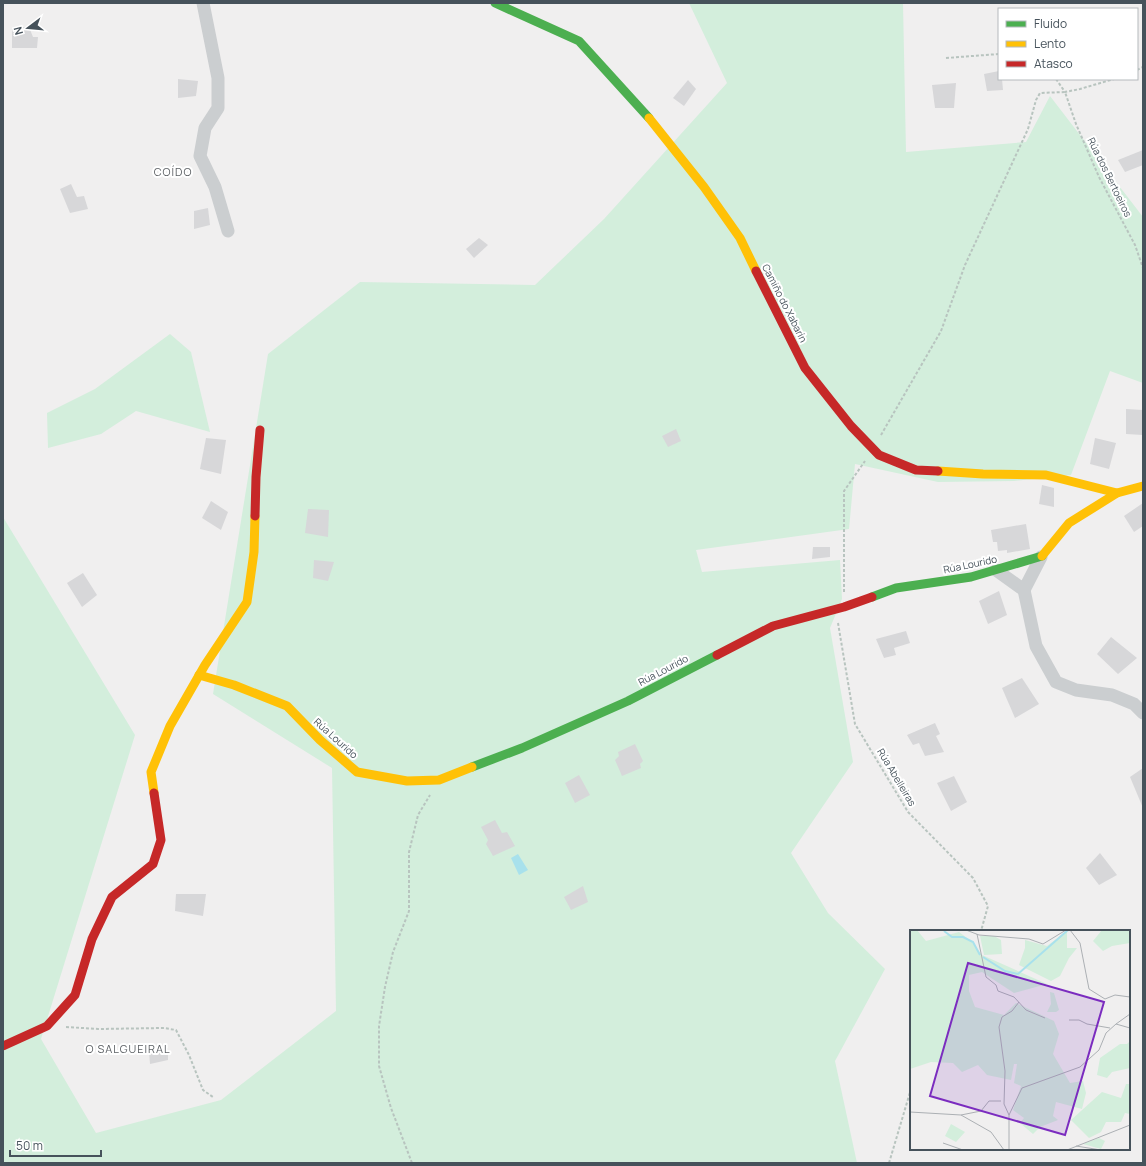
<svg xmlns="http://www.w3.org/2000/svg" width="1146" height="1166" font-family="Manrope,sans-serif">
<rect width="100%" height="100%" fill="#f0efef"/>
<g fill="#d3eedc">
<polygon points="689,3 903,3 906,152 1026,142 1050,96 1143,217 1143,383 1110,371 1071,475 1014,481 938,482 855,464 849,529 696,550 702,572 840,560 842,599 830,628 853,762 791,853 828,913 885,969 835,1061 857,1163 3,1163 3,517 135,735 41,1039 96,1133 221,1100 336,1011 332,768 213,694 268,354 360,282 535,285 604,219 727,83"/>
<polygon points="170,334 191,352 210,432 136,411 101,434 48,448 47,413 95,389"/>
</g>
<polygon fill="#a8e1ec" points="518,854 528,870 519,875 511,858"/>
<g fill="#d7d7d9">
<polygon points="29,27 33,37 38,37 37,48 12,48 12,28"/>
<polygon points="999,71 999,79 1002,79 1003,90 987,91 984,74"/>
<polygon points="178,79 198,81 196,96 178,98"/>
<polygon points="688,80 696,89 684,106 673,98"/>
<polygon points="956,83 954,108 935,108 932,85"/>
<polygon points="1143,150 1143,165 1125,172 1118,160"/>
<polygon points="71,184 77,197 84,196 88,209 70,213 60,189"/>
<polygon points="208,208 210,225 194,229 194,211"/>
<polygon points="479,238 488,245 474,258 466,249"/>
<polygon points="1126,409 1143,410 1143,435 1126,434"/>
<polygon points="676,429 681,441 668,447 662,436"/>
<polygon points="206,438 226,440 221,474 200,469"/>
<polygon points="1095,438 1116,443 1109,469 1090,464"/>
<polygon points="1042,485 1054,488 1054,507 1039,504"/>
<polygon points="211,501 228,512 221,530 202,518"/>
<polygon points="1143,503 1143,526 1134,532 1124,516"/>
<polygon points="308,509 329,510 328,537 305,533"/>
<polygon points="1026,524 1030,549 1007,553 1007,550 998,551 997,542 993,542 991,530"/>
<polygon points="813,547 830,547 830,557 812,559"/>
<polygon points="314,560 334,562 328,581 313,578"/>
<polygon points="83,573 97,595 82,607 67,583"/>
<polygon points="999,591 1007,615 988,624 979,601"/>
<polygon points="906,631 910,643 894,648 896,655 884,658 876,639"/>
<polygon points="1111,637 1137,658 1118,674 1097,654"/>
<polygon points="1022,678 1039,704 1015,718 1002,688"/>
<polygon points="935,723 940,734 936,736 944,752 925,756 919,743 913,745 907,735"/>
<polygon points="635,744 643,761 640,764 641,768 622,776 615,760 619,756 618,752"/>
<polygon points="1143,768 1143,808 1130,777"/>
<polygon points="579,775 590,795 575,803 565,783"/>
<polygon points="954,776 967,802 951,811 937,783"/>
<polygon points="495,820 502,833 507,832 515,846 493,856 486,844 488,840 481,827"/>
<polygon points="1100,853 1117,875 1099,885 1086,868"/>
<polygon points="583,886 588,902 571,910 564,897"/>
<polygon points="176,894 206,894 203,916 175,911"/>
<polygon points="168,1048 168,1060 150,1064 149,1051"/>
</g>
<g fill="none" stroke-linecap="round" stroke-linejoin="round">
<g stroke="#b8c4bf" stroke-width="2" stroke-dasharray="3 2" stroke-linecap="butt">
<polyline points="946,58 999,54"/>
<polyline points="1137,70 1143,67"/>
<polyline points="1056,79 1065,92 1080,89 1114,79"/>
<polyline points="881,435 941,331 965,265 1028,129 1036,100 1040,93 1065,92 1076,124 1099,177 1135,245 1143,268"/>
<polyline points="844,592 844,491 865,461"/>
<polyline points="838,623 855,724 908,812 973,878 988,906 981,931"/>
<polyline points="66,1027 98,1029 164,1028 176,1030 189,1055 203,1090 213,1097"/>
<polyline points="412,1163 391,1108 379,1066 379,1026 385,987 393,952 409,911 409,852 418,815 430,795"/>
<polyline points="889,1163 911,1089"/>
</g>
<g stroke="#cbced0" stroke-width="13">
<polyline points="203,3 218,78 218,108 205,128 200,156 215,187 228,231"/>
<polyline points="996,570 1024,590 1041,557"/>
<polyline points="1024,590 1036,646 1056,682 1076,690 1112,695 1134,704 1143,713"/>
</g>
<g stroke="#4caf50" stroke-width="9">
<polyline points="495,3 579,41 649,118"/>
<polyline points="872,597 896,588 971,577 1042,556"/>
<polyline points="472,767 522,748 628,701 717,655"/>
</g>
<g stroke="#ffc107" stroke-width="9">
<polyline points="649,118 704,187 740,238 756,271"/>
<polyline points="938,471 983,474 1046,475 1117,493"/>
<polyline points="1042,556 1069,523 1117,493 1143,486"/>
<polyline points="199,675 234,685 287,706 320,740 357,772 407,781 439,780 472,767"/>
<polyline points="154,793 151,772 170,726 205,665 247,602 254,552 255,516"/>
</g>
<g stroke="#c62828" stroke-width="9">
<polyline points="756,271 805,368 851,426 879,455 916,470 938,471"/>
<polyline points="255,516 256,477 260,430"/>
<polyline points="717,655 773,626 844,607 872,597"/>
<polyline points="3,1046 47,1026 75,995 92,939 112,897 153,864 161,840 154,793"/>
</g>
</g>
<g text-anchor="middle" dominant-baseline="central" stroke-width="4" stroke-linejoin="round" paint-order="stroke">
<g font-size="10" fill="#46525b" stroke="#fff">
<text transform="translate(1110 177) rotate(64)">Rúa dos Bertoeiros</text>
<text transform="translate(785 303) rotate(63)">Camiño do Xabarín</text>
<text transform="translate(970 564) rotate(-12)">Rúa Lourido</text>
<text transform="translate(663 670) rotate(-28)">Rúa Lourido</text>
<text transform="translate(336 738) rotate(42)">Rúa Lourido</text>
<text transform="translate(897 777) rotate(59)">Rúa Abelleiras</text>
</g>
<g font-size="11" letter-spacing="1" fill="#5b5f63" stroke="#fff">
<text x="173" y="171">COÍDO</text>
<text x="128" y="1048">O SALGUEIRAL</text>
</g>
</g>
<g transform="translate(910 930)">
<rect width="220" height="220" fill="#f0efef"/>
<path d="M0,0H7L16,11L49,2L61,11L72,25L137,54L104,63L72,42L59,45V61L65,77L94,85L106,73L144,91L149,104L143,124L160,153L173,151L176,163L172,179L146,172L143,186L148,190L130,197L123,204L110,193L114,188L103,180L111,156L104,153L107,134H104L101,150L77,145L68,135L52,142L43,133L21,132L0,139ZM192,0H220V13L202,16L193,21L183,11ZM157,1V18H167L159,28L150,46L141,51L109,35L115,18V10L137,16ZM70,6H84L91,10L92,24L74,25ZM140,62L144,63L149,80L146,82H137L141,74ZM220,111V138L202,142L197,148L187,145L190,128L210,114H217ZM216,154H220V184L215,183L211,192H196L191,202L179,208L161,190L192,162L211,168ZM41,194L55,202L46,212L35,206ZM189,208L195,211L191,219L173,214Z" fill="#d3eedc"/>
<path fill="none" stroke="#a8e1ec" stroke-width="2" d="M34,1L42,7H53L63,12L70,25M73,27L95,41L108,44L158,0"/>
<path fill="none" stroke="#acb0b4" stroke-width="1" d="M56,0L69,5L119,9L133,14L156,0M160,0L170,13L179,59L195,69L205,65L220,67M67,4L76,47L86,55L88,61L104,67L116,80L135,88M220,84L206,94L220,98M159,90H169L177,94L200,98M0,182L51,185L81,202L94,220M51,185L71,181L79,171H91M99,185L112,158L170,137L189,120L196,103L206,94M33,213L53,220M166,216L191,220M99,220V185L94,174L95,141L89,97L92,87L102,81L109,72M157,220L220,195"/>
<path fill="#7b2cbf" fill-opacity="0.15" stroke="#7b2cbf" stroke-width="2" d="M58,33L194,72L155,205L20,166Z"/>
<rect width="220" height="220" fill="none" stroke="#46525b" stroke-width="2"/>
</g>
<rect width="1146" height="1166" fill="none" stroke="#46525b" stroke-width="8"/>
<rect x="998" y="8" width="140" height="72" fill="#ffffff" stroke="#b5babd"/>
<rect x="1006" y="21" width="20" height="6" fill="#4caf50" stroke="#b5babd"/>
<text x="1034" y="28" font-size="12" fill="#46525b">Fluido</text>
<rect x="1006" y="41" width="20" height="6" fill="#ffc107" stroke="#b5babd"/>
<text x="1034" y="48" font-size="12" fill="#46525b">Lento</text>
<rect x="1006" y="61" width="20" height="6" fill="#c62828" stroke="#b5babd"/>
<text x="1034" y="68" font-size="12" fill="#46525b">Atasco</text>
<g transform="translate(28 28) rotate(254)" stroke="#ffffff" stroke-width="3" paint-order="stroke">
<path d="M0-3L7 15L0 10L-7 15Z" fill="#46525b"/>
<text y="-6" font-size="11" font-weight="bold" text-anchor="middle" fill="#46525b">N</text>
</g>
<path d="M10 1150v6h91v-6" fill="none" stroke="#46525b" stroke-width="2"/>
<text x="16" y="1150" font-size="12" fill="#46525b" stroke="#ffffff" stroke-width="3" paint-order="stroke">50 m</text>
</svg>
